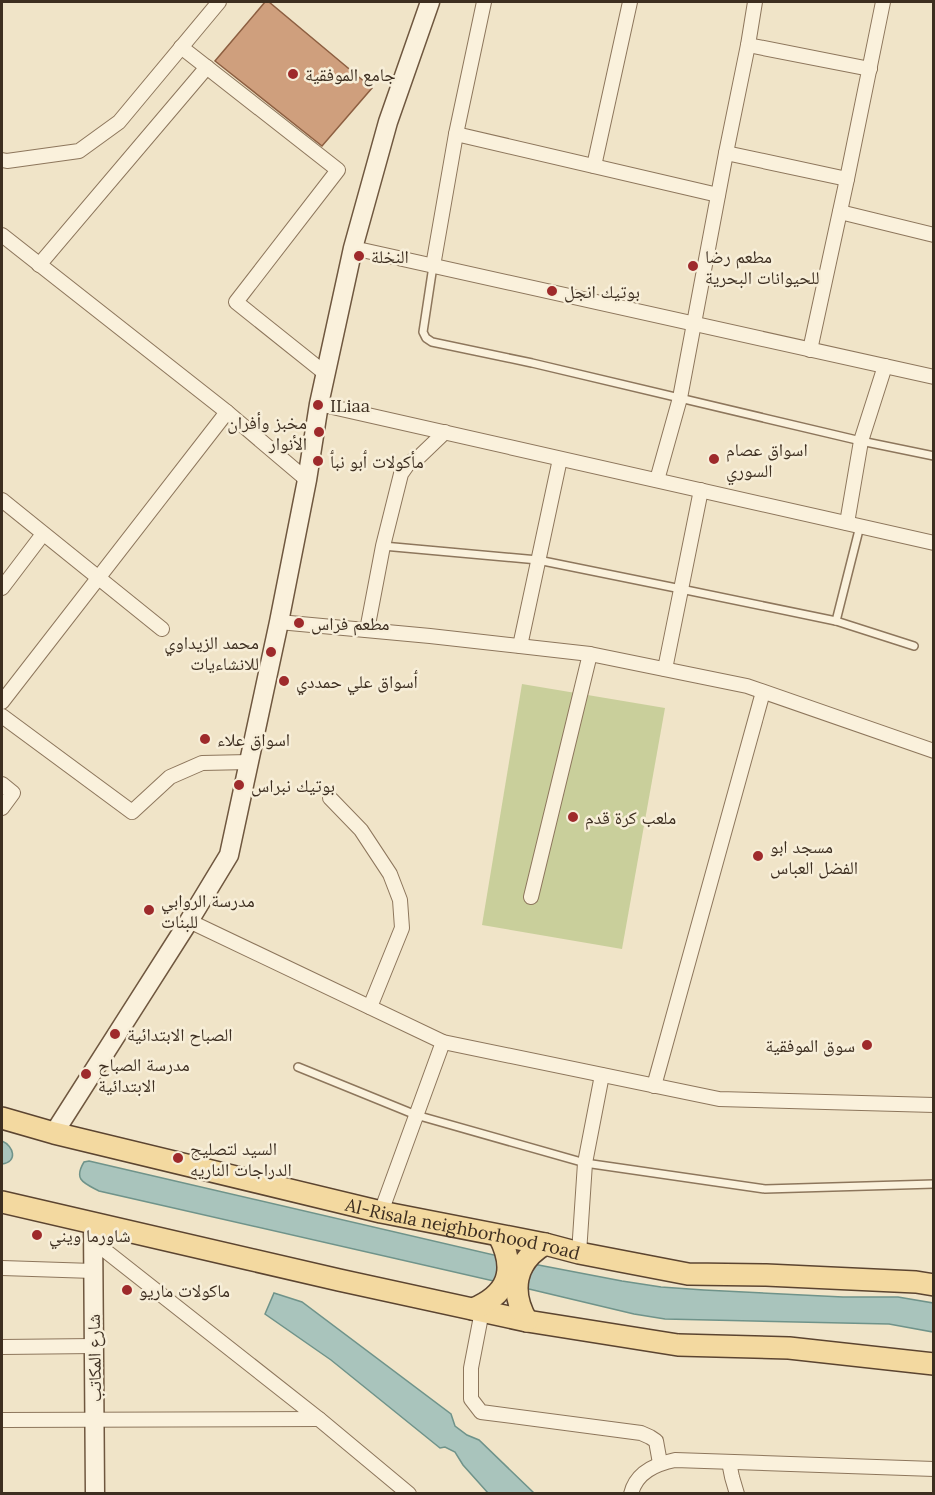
<svg xmlns="http://www.w3.org/2000/svg" width="935" height="1495" font-family="Lora,'Noto Naskh Arabic',serif">
<rect width="100%" height="100%" fill="#f0e4c8"/>
<polygon fill="#c9cf9b" points="522,684 665,708 622,949 482,925"/>
<g fill="#a9c4bc" stroke="#6f938a" stroke-width="1.5">
<path d="M2,1141C14,1146 18,1162 2,1164Z"/>
<path d="M89,1161L528,1263L622,1281L661,1287L704,1290L843,1297H898L933,1303V1332L889,1324L665,1319L634,1314L529,1289L99,1191C84,1183 73,1180 84,1162Z"/>
<polygon points="274,1293 302,1302 451,1414 455,1426 467,1435 479,1440 534,1493 488,1493 463,1465 455,1452 445,1447 440,1448 331,1360 265,1314"/>
</g>
<polygon fill="#cf9f7d" stroke="#8d5f41" stroke-width="1.5" points="265,2 269,2 372,88 322,146 215,61"/>
<g fill="none" stroke-linecap="round" stroke-linejoin="round">
<g stroke="#8d765c" stroke-width="10">
<g id="lane">
<polyline points="433,266 423,332 426,338 432,342 532,363 861,441 934,456"/>
<polyline points="383,546 538,560 681,589 836,621 914,646"/>
<polyline points="836,621 860,526"/>
<polyline points="298,1067 416,1115 585,1163 765,1189 934,1184"/>
</g>
</g>
<g stroke="#8d765c" stroke-width="16">
<g id="street">
<polyline points="748,45 870,69"/>
<polyline points="181,47 338,170 236,302 326,374"/>
<polyline points="456,134 718,195"/>
<polyline points="726,153 847,179"/>
<polyline points="2,160 7,161 79,151 119,122 219,2"/>
<polyline points="594,166 630,2"/>
<polyline points="840,212 934,235"/>
<polyline points="2,235 227,412 307,480"/>
<polyline points="353,248 934,377"/>
<polyline points="39,265 207,67"/>
<polyline points="433,266 456,134 484,2"/>
<polyline points="810,350 847,179 883,2"/>
<polyline points="319,404 934,543"/>
<polyline points="657,480 680,398 726,153 748,45 755,2"/>
<polyline points="2,500 162,629"/>
<polyline points="847,523 861,441 885,366"/>
<polyline points="2,588 43,534"/>
<polyline points="279,622 430,636 590,654 747,686 934,751"/>
<polyline points="367,630 383,546 401,474 408,464 420,456 445,432"/>
<polyline points="520,646 560,459"/>
<polyline points="665,669 701,490"/>
<polyline points="2,702 227,412"/>
<polyline points="2,716 132,812 170,777 202,763 249,762"/>
<polyline points="2,784 13,793 2,808"/>
<polyline points="330,798 361,830 390,874 400,900 402,928 370,1007"/>
<polyline points="531,897 590,654"/>
<polyline points="189,921 443,1042 719,1099 934,1105"/>
<polyline points="654,1086 763,692"/>
<polyline points="381,1212 443,1042"/>
<polyline points="93,1241 319,1419 409,1494"/>
<polyline points="579,1253 585,1163 602,1075"/>
<polyline points="2,1268 93,1271"/>
<polyline points="482,1311 471,1368 471,1399 481,1412 641,1433 650,1437 656,1441 660,1463"/>
<polyline points="2,1347 94,1346"/>
<polyline points="2,1420 319,1419"/>
<polyline points="729,1462 732,1477 737,1494"/>
<path d="M631,1494C636,1472 656,1464 675,1460L934,1469"/>
</g>
</g>
<g stroke="#6f573f" stroke-width="21">
<g id="secondary">
<polyline points="54,1133 189,921 229,855 279,622 307,480 319,404 353,248 388,122 430,2"/>
<polyline points="93,1223 95,1494"/>
</g>
</g>
<g stroke="#5b4430" stroke-width="24">
<g id="primary">
<path id="s1" d="M2,1118L54,1133L381,1212L545,1244L579,1253L688,1274L766,1275L916,1282L934,1285"/>
<polyline points="2,1202 339,1280 527,1321 678,1345 789,1348 934,1364"/>
<path d="M473,1309C508,1294 517,1271 499,1236"/>
<path d="M527,1321C510,1292 514,1262 545,1244"/>
</g>
</g>
<use href="#lane" stroke="#faf1dc" stroke-width="7"/>
<use href="#street" stroke="#faf1dc" stroke-width="14"/>
<use href="#secondary" stroke="#faf1dc" stroke-width="18"/>
<use href="#primary" stroke="#f3d9a0" stroke-width="21"/>
</g>
<g fill="#9e2a2b" stroke="#f7eed8" stroke-width="2">
<circle cx="293" cy="74" r="6"/>
<circle cx="359" cy="256" r="6"/>
<circle cx="693" cy="266" r="6"/>
<circle cx="552" cy="291" r="6"/>
<circle cx="318" cy="405" r="6"/>
<circle cx="319" cy="432" r="6"/>
<circle cx="714" cy="459" r="6"/>
<circle cx="318" cy="461" r="6"/>
<circle cx="299" cy="623" r="6"/>
<circle cx="271" cy="652" r="6"/>
<circle cx="284" cy="681" r="6"/>
<circle cx="205" cy="739" r="6"/>
<circle cx="239" cy="785" r="6"/>
<circle cx="573" cy="817" r="6"/>
<circle cx="758" cy="856" r="6"/>
<circle cx="149" cy="910" r="6"/>
<circle cx="115" cy="1034" r="6"/>
<circle cx="867" cy="1045" r="6"/>
<circle cx="86" cy="1074" r="6"/>
<circle cx="178" cy="1158" r="6"/>
<circle cx="37" cy="1235" r="6"/>
<circle cx="127" cy="1290" r="6"/>
</g>
<g text-anchor="middle" dominant-baseline="central" stroke-width="5" stroke-linejoin="round" paint-order="stroke">
<g font-size="18" fill="#3d2e20" stroke="#f7eed8" text-anchor="start">
<text x="305" y="74">جامع الموفقية</text>
<text x="371" y="256">النخلة</text>
<text x="705" y="256">مطعم رضا<tspan x="705" dy="21">للحيوانات البحرية</tspan></text>
<text x="564" y="291">بوتيك انجل</text>
<text x="330" y="405">ILiaa</text>
<text x="307" y="422" text-anchor="end">مخبز وأفران<tspan x="307" dy="21">الأنوار</tspan></text>
<text x="726" y="449">اسواق عصام<tspan x="726" dy="21">السوري</tspan></text>
<text x="330" y="461">مأكولات ٲبو نبٲ</text>
<text x="311" y="623">مطعم فراس</text>
<text x="259" y="642" text-anchor="end">محمد الزيداوي<tspan x="259" dy="21">للانشاءيات</tspan></text>
<text x="296" y="681">ٲسواق علي حمددي</text>
<text x="217" y="739">اسواق علاء</text>
<text x="251" y="785">بوتيك نبراس</text>
<text x="585" y="817">ملعب كرة قدم</text>
<text x="770" y="846">مسجد ابو<tspan x="770" dy="21">الفضل العباس</tspan></text>
<text x="161" y="900">مدرسة الروابي<tspan x="161" dy="21">للبنات</tspan></text>
<text x="127" y="1034">الصباح الابتدائية</text>
<text x="855" y="1045" text-anchor="end">سوق الموفقية</text>
<text x="98" y="1064">مدرسة الصباح<tspan x="98" dy="21">الابتدائية</tspan></text>
<text x="190" y="1148">السيد لتصليح<tspan x="190" dy="21">الدراجات الناريه</tspan></text>
<text x="49" y="1235">شاورما ويني</text>
<text x="139" y="1290">ماكولات ماريو</text>
</g>
<g font-size="18" fill="#3d2e20" stroke="#f7eed8">
<text stroke="none"><textPath href="#s1" startOffset="474">Al-Risala neighborhood road</textPath></text>
<text transform="translate(94 1358) rotate(-91)">شارع المكاتب</text>
</g>
</g>
<rect width="935" height="1495" fill="none" stroke="#3d2e20" stroke-width="6"/>
</svg>
